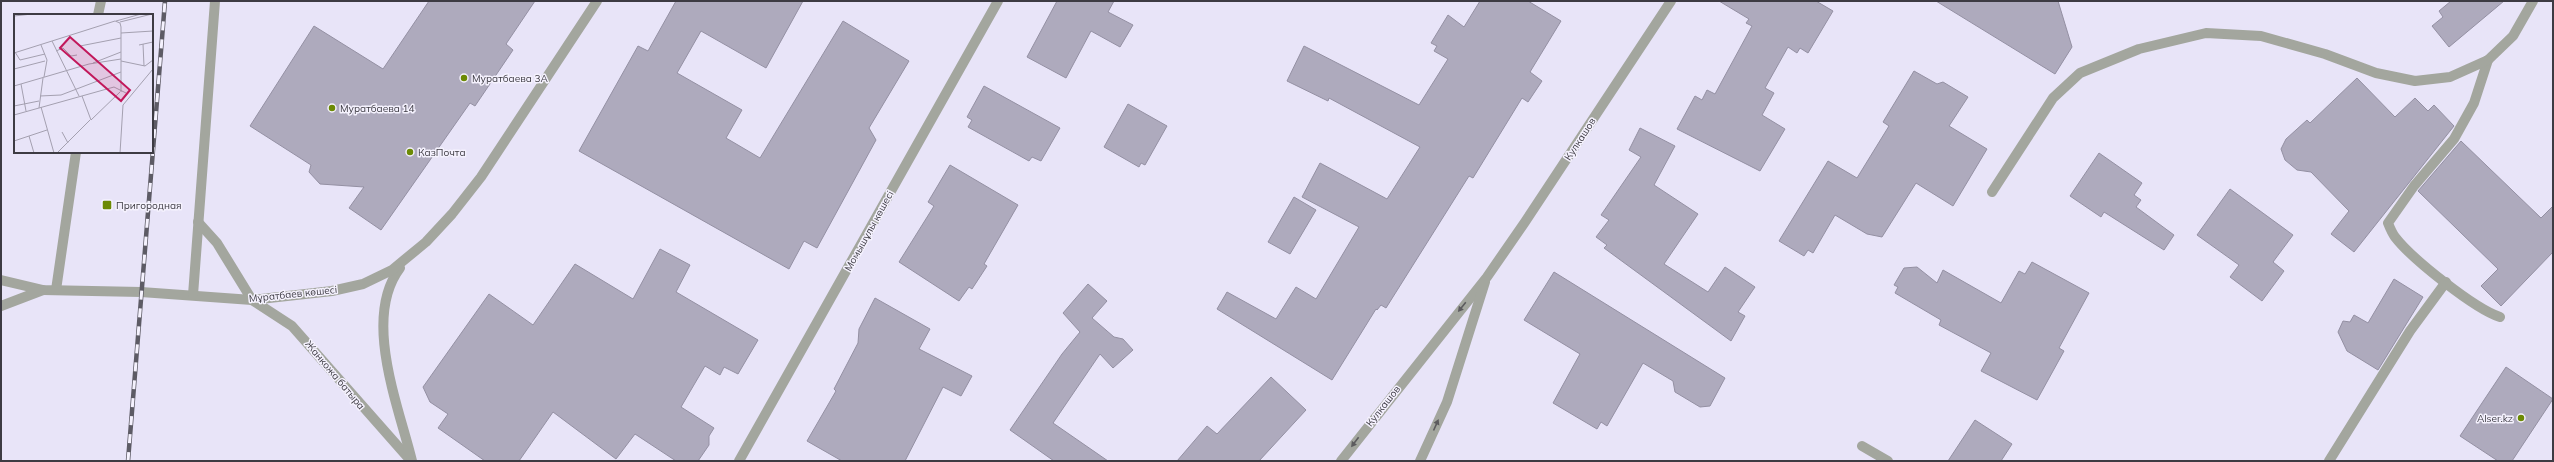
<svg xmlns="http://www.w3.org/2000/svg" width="2554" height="462" font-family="Mulish,sans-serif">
<rect width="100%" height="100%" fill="#e8e4f8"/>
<g fill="#aeaabd" stroke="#9490a3">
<polygon points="429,1 535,1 506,44 513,50 475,106 470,103 381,230 349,208 364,187 320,184 309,172 311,165 250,126 314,26 383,69"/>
<polygon points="676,1 803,1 766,68 701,31 677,73 742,110 726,138 760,158 843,21 909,61 869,128 876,140 817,248 804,241 789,269 579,151 638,46 648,51"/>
<polygon points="1057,1 1114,1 1108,12 1133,25 1120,47 1091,31 1066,78 1027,57"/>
<polygon points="1480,1 1528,1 1561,21 1530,72 1542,81 1528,102 1522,98 1473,178 1469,176 1386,308 1381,305 1377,310 1376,309 1332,380 1217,309 1227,292 1276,319 1296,287 1316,299 1359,227 1302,197 1320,163 1387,199 1420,147 1329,98 1328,101 1287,81 1304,46 1419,105 1448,59 1434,51 1437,46 1431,43 1448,15 1464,27"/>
<polygon points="1719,1 1816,1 1833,11 1808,53 1800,48 1797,53 1788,47 1765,88 1774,93 1762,115 1785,129 1760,171 1677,129 1695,96 1702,100 1707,90 1715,94 1752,26 1746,23 1749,19"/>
<polygon points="1936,1 2058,1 2072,47 2055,74"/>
<polygon points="2451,1 2504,1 2449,47 2432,26 2443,17 2439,11"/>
<polygon points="1914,71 1937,84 1943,82 1968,97 1949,126 1987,149 1953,206 1916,183 1882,237 1867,234 1835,215 1813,253 1808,250 1804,256 1779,241 1828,161 1857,178 1889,126 1883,122"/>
<polygon points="2357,78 2395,117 2415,98 2428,111 2434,105 2454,126 2354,252 2331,234 2349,211 2311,172 2297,170 2285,160 2281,149 2286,139 2307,120 2310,123"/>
<polygon points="984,86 1060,128 1041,161 1032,157 1029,161 968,127 972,120 967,117"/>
<polygon points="1128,104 1167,126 1145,165 1141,163 1139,167 1104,147"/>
<polygon points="1640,128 1675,146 1654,185 1698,214 1664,264 1708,292 1725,267 1755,287 1738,312 1745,316 1731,341 1604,248 1607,245 1596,237 1609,220 1601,215 1641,157 1629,150"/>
<polygon points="2461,141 2541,218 2553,206 2553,252 2501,306 2481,286 2498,269 2418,191"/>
<polygon points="2099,153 2142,183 2134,195 2141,200 2136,207 2174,235 2164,250 2104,212 2101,217 2070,196"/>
<polygon points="950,165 1018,205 984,264 987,266 972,289 969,287 959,301 899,262 934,206 928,202"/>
<polygon points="2230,189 2293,235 2273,262 2284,271 2262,301 2230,277 2239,265 2197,235"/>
<polygon points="1294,197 1316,210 1290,254 1268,242"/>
<polygon points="660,249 690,265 676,292 758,340 738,374 724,367 720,375 705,366 681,407 714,428 709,436 709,445 698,461 676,461 635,434 616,459 553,412 519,461 485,461 438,428 448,414 430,402 423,387 489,294 533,325 575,264 633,299"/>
<polygon points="2032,262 2089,293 2059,348 2064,351 2037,400 1981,371 1991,353 1939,325 1941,320 1895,293 1898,287 1894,285 1904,268 1917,267 1937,283 1943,270 2001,303 2019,271 2025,274"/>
<polygon points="1554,272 1725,378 1710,406 1700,407 1675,392 1673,381 1643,363 1607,426 1601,422 1597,429 1553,403 1580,354 1524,320"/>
<polygon points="2394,279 2423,297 2378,370 2347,351 2338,332 2343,321 2350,322 2354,315 2368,323"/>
<polygon points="1088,284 1107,301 1092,318 1114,337 1123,339 1133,350 1113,368 1100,354 1053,423 1108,461 1054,461 1010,430 1062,354 1080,332 1063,313"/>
<polygon points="875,298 930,329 919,349 972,376 961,396 943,387 905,461 842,461 807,441 836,391 834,389 858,343 859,329"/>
<polygon points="2506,367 2553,399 2512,461 2498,461 2460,436"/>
<polygon points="1271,377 1306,410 1259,461 1177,461 1207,426 1217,434"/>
<polygon points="1975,420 2012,444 2001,461 1948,461"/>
</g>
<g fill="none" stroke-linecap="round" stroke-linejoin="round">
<g stroke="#a3a69e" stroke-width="10">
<polyline points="98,15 101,1"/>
<path d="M2488,60L2474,103L2454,139L2414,186L2388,223C2390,228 2392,233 2395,237C2412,259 2475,309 2500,317"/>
<polyline points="1992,192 2053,98 2080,73 2139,49 2206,33 2261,36 2325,54 2376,73 2415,81 2450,77 2488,60 2513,36 2533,1"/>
<polyline points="198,222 217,243 252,300 292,326 411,461"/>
<path d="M400,268C362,318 399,407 412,461"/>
<polyline points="1,280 43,290 141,292 252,300 332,291 363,284 392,270 426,242 452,214 481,177 597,1"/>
<polyline points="56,290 76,152"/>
<polyline points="193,295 215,1"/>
<polyline points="1,306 43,290"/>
<polyline points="1862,446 1888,461"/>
<polyline points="739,461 998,1"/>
<polyline points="1341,461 1487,277 1525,222 1671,1"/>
<polyline points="1420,461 1447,402 1485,282"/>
<polyline points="2329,461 2410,331 2446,282"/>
</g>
<g stroke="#5d5b65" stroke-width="4.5">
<polyline id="rail" points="128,461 165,1"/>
</g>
<use href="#rail" stroke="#f5f2fe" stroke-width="3" stroke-dasharray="9" stroke-linecap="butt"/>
</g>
<defs><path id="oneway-solid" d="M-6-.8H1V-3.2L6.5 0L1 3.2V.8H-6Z"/></defs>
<g fill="#5c5b5e">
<use href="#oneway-solid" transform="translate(1462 307) rotate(129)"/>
<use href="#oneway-solid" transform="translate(1436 425) rotate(-66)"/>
<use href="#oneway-solid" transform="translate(1355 442) rotate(127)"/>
</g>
<g fill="#6c8a04" stroke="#f5f2fe" stroke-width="1.5">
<circle cx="464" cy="78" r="4"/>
<circle cx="332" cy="108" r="4"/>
<circle cx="410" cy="152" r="4"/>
<rect x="102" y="200" width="10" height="10" rx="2"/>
<circle cx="2521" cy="418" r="4"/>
</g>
<g text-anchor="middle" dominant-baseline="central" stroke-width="3" stroke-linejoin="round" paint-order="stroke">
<g font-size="10" fill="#3d3b43" stroke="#f5f2fe" text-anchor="start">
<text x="472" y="78">Муратбаева 3А</text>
<text x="340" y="108">Муратбаева 14</text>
<text x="418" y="152">КазПочта</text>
<text x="116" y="205">Пригородная</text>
<text x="2513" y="418" text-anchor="end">Alser.kz</text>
</g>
<g font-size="10" fill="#3d3b43" stroke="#f5f2fe">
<text transform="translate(1580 139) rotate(-57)">Кулкашов</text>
<text transform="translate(869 231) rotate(-61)">Момышұлы көшесі</text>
<text transform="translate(293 294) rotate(-6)">Мұратбаев көшесі</text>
<text transform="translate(335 375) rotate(50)">Жанкожа батыра</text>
<text transform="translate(1383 406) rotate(-52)">Кулкашов</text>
</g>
</g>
<g transform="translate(14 14)">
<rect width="139" height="139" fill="#e8e4f8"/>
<path fill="none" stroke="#a4a0b0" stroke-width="1" d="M0,2L18,0M102,7L127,0M106,8L138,0M107,19L139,17M129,30L130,52M27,31L33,46L30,63M125,31L139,28M66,32L107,24M42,37L49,34L57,42L63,41M1,38L6,46L31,40M0,39L38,27M107,47L131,52L139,46M79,49L107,38M0,55L31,47M7,70L12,97M0,72L75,50L107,45M26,82L47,81L107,58M65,82L38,27L101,7L106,9L107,13V78M68,82L77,106L106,78M0,92L25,87M27,93L40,139M25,94L29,64M0,101L100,73L112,79M48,118L54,129M15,122L20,139M0,127L33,116M43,139L76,106M106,139L109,91L139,55"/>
<path fill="#c2185b" fill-opacity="0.15" stroke="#c2185b" stroke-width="2" d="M56,23L116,76L107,87L46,34Z"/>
<rect width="139" height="139" fill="none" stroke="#3d3b43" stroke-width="2"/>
</g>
<rect width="2554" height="462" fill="none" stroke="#3d3b43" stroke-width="4"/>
</svg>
